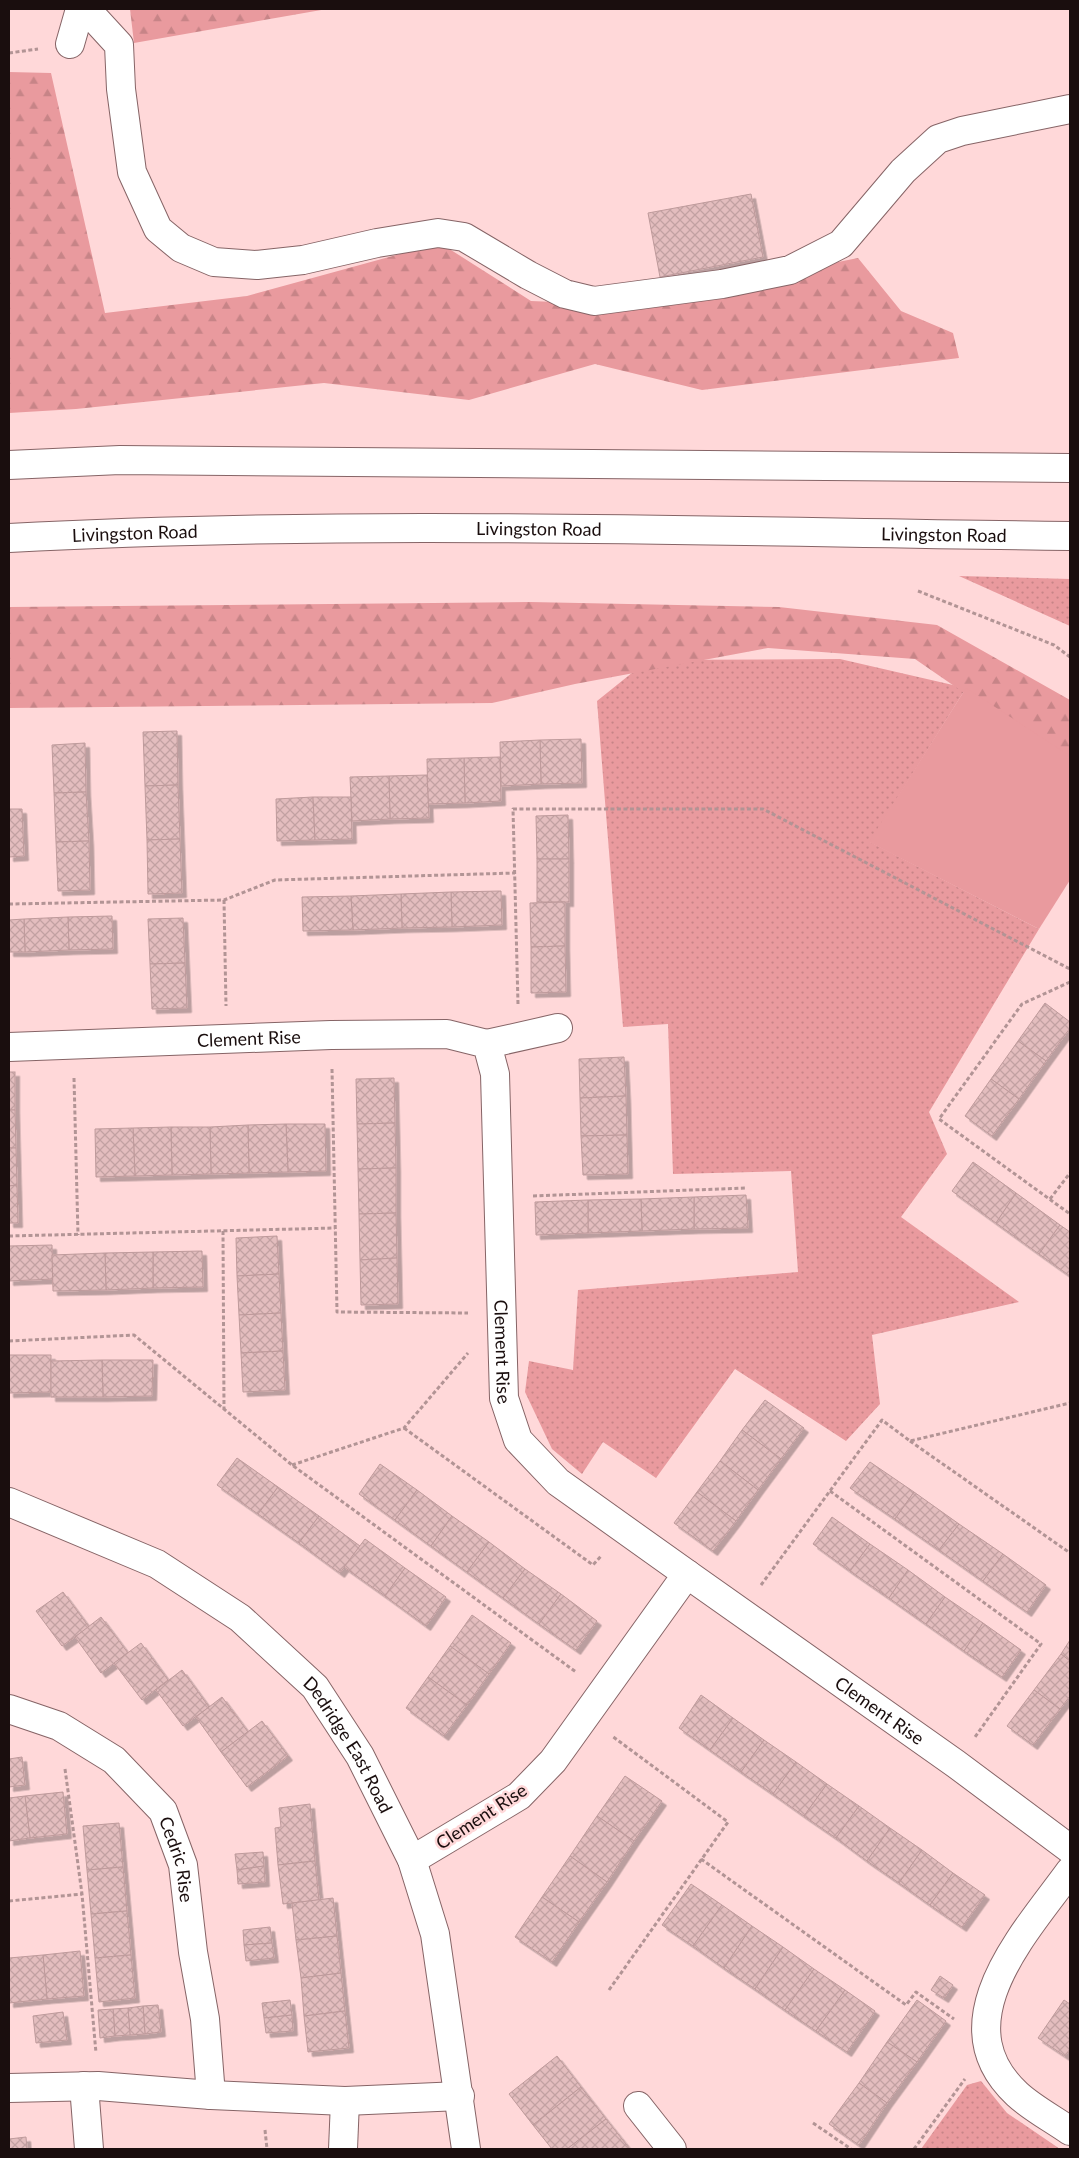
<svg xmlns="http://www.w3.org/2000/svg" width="1079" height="2158" font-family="Lato,sans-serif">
<defs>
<pattern id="grass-dots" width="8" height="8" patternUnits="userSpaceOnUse" patternTransform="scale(1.25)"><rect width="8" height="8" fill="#e99a9e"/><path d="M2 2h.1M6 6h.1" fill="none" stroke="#c78487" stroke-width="1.8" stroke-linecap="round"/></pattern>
<pattern id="forest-firs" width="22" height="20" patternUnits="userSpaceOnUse" patternTransform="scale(1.25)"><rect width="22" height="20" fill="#e99a9e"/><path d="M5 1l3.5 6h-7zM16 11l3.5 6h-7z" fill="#c78487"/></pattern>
<pattern id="building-cross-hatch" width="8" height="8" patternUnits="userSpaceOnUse" patternTransform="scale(1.25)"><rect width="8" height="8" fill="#e3bdbe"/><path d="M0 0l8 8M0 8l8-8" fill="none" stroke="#c2a1a2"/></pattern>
<filter id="shadow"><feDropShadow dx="4.5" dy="4.5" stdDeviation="0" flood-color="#0004"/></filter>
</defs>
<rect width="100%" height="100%" fill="#ffd8d9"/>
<g fill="url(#grass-dots)">
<polygon points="959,576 1070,579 1070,626"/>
<polygon points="840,659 966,688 870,842 1039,929 929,1112 947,1154 901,1217 1019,1302 872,1335 880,1404 846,1441 735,1369 656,1478 603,1442 582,1474 552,1449 525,1392 529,1361 573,1370 578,1290 798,1272 791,1171 673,1174 668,1024 623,1027 597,701 648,660"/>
<polygon points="981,2081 1007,2113 1060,2149 921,2149 967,2085"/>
</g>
<g fill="url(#forest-firs)">
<polygon points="130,9 327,9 134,43"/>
<polygon points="9,72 51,73 105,313 247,296 440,243 531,301 625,305 858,258 901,311 953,333 959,358 702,390 595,364 469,400 324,383 76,409 9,413"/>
<polygon points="530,602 779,607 937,625 1070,700 1070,766 915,659 768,648 575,684 492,703 9,708 9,607"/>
</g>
<polygon fill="#e99a9e" points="966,688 1070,756 1070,880 1039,929 869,842"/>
<g fill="url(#building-cross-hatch)" stroke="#be9a9b" filter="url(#shadow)">
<polygon points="751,194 763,257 660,277 648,213"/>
<polygon points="177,731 178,785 145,786 143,732"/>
<polygon points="581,739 582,783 541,784 540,740"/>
<polygon points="540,740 541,784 501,786 500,742"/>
<polygon points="85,743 86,792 54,793 52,745"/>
<polygon points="500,757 501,801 465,803 464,758"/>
<polygon points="464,758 465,803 428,804 427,759"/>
<polygon points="427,775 429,818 390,819 389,776"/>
<polygon points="389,776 390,819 352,821 350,777"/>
<polygon points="178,785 180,839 147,840 145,786"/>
<polygon points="86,792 89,841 56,842 54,793"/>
<polygon points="313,797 315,840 277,841 276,799"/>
<polygon points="313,797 351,797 352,839 315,840"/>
<polygon points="9,809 22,809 24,856 9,857"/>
<polygon points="568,815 569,859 537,859 536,816"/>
<polygon points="180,839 182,893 148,894 147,840"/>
<polygon points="89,841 90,890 58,891 56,842"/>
<rect x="537" y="859" width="32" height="43"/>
<polygon points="501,891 502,925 452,927 451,892"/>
<polygon points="451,892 452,927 402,928 401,894"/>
<polygon points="401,894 402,928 353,930 351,896"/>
<polygon points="351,896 353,930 303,931 302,897"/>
<polygon points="565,902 565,946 531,947 530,903"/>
<polygon points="112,916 113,949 69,950 68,917"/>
<polygon points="68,917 69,950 25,952 24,919"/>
<polygon points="183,918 185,963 150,964 148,919"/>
<polygon points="24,919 25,952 9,952 9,920"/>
<polygon points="565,946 566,992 531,993 531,947"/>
<polygon points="185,963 187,1008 152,1009 150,964"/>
<polygon points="1045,1003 1070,1022 1070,1028 1046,1061 1018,1041"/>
<polygon points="1018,1041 1046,1061 1019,1099 991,1079"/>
<polygon points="624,1057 626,1096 580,1098 579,1059"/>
<rect x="9" y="1072" width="6" height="38"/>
<polygon points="394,1078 395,1123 357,1124 356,1079"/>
<polygon points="991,1079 1019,1099 992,1136 965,1116"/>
<polygon points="626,1096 627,1135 581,1136 580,1098"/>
<polygon points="9,1110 15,1110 16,1148 9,1148"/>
<polygon points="395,1123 396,1168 358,1169 357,1124"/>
<polygon points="286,1124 325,1124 326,1171 288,1172"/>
<polygon points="286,1124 288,1172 249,1173 248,1125"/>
<polygon points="248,1125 249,1173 211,1174 210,1127"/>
<polygon points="171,1127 210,1127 211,1174 172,1175"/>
<polygon points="171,1127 172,1175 135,1176 133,1128"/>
<polygon points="133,1128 135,1176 96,1177 95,1129"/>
<polygon points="627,1135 628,1174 583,1175 581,1136"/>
<polygon points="9,1148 16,1148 17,1185 9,1186"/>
<polygon points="973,1162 1016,1193 996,1223 952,1191"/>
<polygon points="396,1168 396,1213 359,1214 358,1169"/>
<polygon points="17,1185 18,1223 9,1223 9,1186"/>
<polygon points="1016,1193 1060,1225 1039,1254 996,1223"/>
<polygon points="746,1195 748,1228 694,1229 694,1197"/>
<polygon points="694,1197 694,1229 642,1231 641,1199"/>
<polygon points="641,1199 642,1231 588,1233 588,1200"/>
<polygon points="588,1200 588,1233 536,1235 535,1202"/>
<polygon points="396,1213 397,1258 360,1260 359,1214"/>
<polygon points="1060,1225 1070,1232 1070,1276 1039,1254"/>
<polygon points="277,1236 279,1274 237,1276 236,1238"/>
<polygon points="52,1245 53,1279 9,1281 9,1246"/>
<polygon points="202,1251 203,1287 153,1288 153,1252"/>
<polygon points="153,1252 153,1288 106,1290 105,1253"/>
<polygon points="105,1253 106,1290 53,1291 52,1255"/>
<polygon points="397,1258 398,1304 361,1305 360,1260"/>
<polygon points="279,1274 281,1313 239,1315 237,1276"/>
<polygon points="281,1313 283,1351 241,1353 239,1315"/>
<polygon points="283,1351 285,1390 243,1392 241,1353"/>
<polygon points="9,1355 51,1355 51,1392 9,1393"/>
<polygon points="102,1360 153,1360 152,1396 103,1397"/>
<polygon points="102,1360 103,1397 51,1397 51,1361"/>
<polygon points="765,1400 804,1428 781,1459 742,1430"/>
<polygon points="742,1430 781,1459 758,1490 720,1461"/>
<polygon points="237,1458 278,1487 258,1514 217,1485"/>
<polygon points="720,1461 758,1490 736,1521 697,1492"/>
<polygon points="870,1462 914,1492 895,1519 850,1488"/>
<polygon points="380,1464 417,1490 395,1520 359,1494"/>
<polygon points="278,1487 319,1516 299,1543 258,1514"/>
<polygon points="417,1490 452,1516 431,1546 395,1520"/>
<polygon points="697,1492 736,1521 713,1551 674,1523"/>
<polygon points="914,1492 959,1524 939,1550 895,1519"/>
<polygon points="319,1516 360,1546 340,1573 299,1543"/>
<polygon points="452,1516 489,1542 467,1572 431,1546"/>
<polygon points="832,1517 870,1544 850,1571 813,1544"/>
<polygon points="959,1524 1003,1554 983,1581 939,1550"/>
<polygon points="365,1539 405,1568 385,1596 344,1567"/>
<polygon points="489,1542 525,1569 503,1598 467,1572"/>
<polygon points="870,1544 908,1570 889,1598 850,1571"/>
<polygon points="1003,1554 1046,1585 1027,1612 983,1581"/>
<polygon points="405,1568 446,1597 426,1626 385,1596"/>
<polygon points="525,1569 561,1594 539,1624 503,1598"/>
<polygon points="908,1570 945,1597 926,1624 889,1598"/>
<polygon points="63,1592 89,1627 62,1646 36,1611"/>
<polygon points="561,1594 597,1621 576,1650 539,1624"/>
<polygon points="945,1597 983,1623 964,1651 926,1624"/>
<polygon points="472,1615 511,1643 489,1674 450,1646"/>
<polygon points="101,1617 128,1653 101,1673 75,1637"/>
<polygon points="983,1623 1021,1650 1002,1677 964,1651"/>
<polygon points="1070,1640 1070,1661 1061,1654"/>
<polygon points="141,1643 168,1680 142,1700 114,1663"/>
<polygon points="450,1646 489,1674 467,1705 428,1677"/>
<polygon points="1061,1654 1070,1661 1070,1696 1060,1709 1034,1690"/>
<polygon points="182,1670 209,1707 183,1726 156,1690"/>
<polygon points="428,1677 467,1705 444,1736 406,1708"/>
<polygon points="1034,1690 1060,1709 1033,1745 1007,1726"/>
<polygon points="701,1695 733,1718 710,1750 679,1728"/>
<polygon points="222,1697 248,1732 221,1752 196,1717"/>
<polygon points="733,1718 764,1740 741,1772 710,1750"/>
<polygon points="262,1721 288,1756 247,1787 221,1752"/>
<polygon points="764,1740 796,1762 773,1794 741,1772"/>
<polygon points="22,1757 25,1785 9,1787 9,1759"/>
<polygon points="796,1762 827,1784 804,1816 773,1794"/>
<polygon points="625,1776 662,1801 634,1841 597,1816"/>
<polygon points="827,1784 859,1806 836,1838 804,1816"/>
<polygon points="63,1792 67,1834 30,1838 25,1796"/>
<polygon points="25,1796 30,1838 9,1841 9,1798"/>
<polygon points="310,1804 315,1861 278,1865 275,1828 281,1827 279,1808"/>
<polygon points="859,1806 890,1828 867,1861 836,1838"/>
<polygon points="597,1816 634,1841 607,1882 570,1856"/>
<polygon points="119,1823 123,1867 87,1870 83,1826"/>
<polygon points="890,1828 922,1850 899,1883 867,1861"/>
<polygon points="922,1850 953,1873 930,1905 899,1883"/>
<polygon points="263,1852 264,1866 237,1870 235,1854"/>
<polygon points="570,1856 607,1882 579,1922 542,1897"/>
<polygon points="315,1861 319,1900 283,1904 278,1865"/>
<polygon points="264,1866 265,1882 238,1884 237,1870"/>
<polygon points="123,1867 127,1911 91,1914 87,1870"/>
<polygon points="953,1873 985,1895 962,1927 930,1905"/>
<polygon points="691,1884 722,1905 693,1946 662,1925"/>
<polygon points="542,1897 579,1922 552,1962 515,1937"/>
<polygon points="333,1898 337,1936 296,1940 292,1903"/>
<polygon points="722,1905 752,1926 724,1968 693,1946"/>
<polygon points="127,1911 131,1955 95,1958 91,1914"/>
<polygon points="752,1926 783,1947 755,1989 724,1968"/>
<polygon points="270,1927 272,1943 244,1945 243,1930"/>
<polygon points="337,1936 341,1973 301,1978 296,1940"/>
<polygon points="272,1943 274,1958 246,1961 244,1945"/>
<polygon points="783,1947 814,1969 785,2010 755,1989"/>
<polygon points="80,1951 84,1996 47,1999 43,1955"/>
<polygon points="43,1955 47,1999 9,2003 9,1958"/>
<polygon points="131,1955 135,1998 99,2002 95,1958"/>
<polygon points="814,1969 845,1990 816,2031 785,2010"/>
<polygon points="341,1973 345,2011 304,2016 301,1978"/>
<polygon points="940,1976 953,1985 944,1998 931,1990"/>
<polygon points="845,1990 875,2011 847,2052 816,2031"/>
<polygon points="290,2000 292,2015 264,2018 262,2003"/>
<polygon points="917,2000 946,2021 917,2062 887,2042"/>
<polygon points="1064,2000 1070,2004 1070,2049 1065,2056 1038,2038"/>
<polygon points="158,2005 161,2032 145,2034 143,2006"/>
<polygon points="143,2006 145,2034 130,2035 128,2008"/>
<polygon points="128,2008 130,2035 115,2036 113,2009"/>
<polygon points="113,2009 115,2036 100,2038 98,2010"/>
<polygon points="345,2011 349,2048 308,2052 304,2016"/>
<polygon points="63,2012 67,2040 36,2043 33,2016"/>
<polygon points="292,2015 293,2031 266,2033 264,2018"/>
<polygon points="887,2042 917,2062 887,2103 859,2083"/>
<polygon points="557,2056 581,2087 533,2125 509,2094"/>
<polygon points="859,2083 887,2103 859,2145 829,2124"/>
<polygon points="581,2087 606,2119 567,2149 552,2149 533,2125"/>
<polygon points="606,2119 630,2149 567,2149"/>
<polygon points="26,2137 27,2149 9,2149 9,2139"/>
</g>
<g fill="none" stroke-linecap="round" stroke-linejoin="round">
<g stroke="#866466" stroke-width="30">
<g id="minor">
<polyline points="86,9 119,45 121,89 132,172 158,229 181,248 214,262 257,265 303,260 377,243 438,233 464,237 528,275 565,294 594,301 722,284 790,270 841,244 903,171 938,139 962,131 1070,109"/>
<polyline points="70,44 80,9"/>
<polyline points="487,1044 558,1028"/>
<path id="s1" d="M9,1047L331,1035L447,1034L487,1044L495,1074L504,1398L518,1440L558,1482L687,1574L553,1761L519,1796L412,1860"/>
<path id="s2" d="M9,1502L157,1564L240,1618L315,1687L360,1756L412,1860L435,1934L466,2149"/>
<path id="s3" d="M687,1574L956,1764L1070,1849"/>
<path id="s4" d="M9,1709L59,1726L114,1760L163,1811L183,1865L193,1952L205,2019L211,2095"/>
<path d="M1070,1871C1026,1932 940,2022 1017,2094C1032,2108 1053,2119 1070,2131"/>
<polyline points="84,2086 89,2149"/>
<polyline points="9,2088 98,2086 211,2095 345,2101 460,2096"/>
<polyline points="638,2106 672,2149"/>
<polyline points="343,2149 345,2101"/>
</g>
</g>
<g stroke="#866466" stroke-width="30">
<g id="major">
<polyline points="9,465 120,460 1070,468"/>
<path id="s5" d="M9,538C362,519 717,532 1070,536"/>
</g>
</g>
<g stroke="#b29495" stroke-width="3" stroke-dasharray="4 2.5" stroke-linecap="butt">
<polyline points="9,53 38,49"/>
<polyline points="918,591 1054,645 1070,657"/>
<polyline points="224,900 226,1006"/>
<polyline points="9,904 224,900 275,880 515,873"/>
<polyline points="1070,982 1022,1004 939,1119 1070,1214"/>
<polyline points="518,1004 513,809 763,809 1070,969"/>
<polyline points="332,1069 337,1312 468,1313"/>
<polyline points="74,1078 78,1235"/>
<polyline points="533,1196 745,1188"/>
<polyline points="1050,1199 1070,1173"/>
<polyline points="223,1231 224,1409"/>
<polyline points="9,1236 335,1228"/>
<polyline points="9,1341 134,1335 292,1465 576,1672"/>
<polyline points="404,1428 593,1565 602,1555"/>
<polyline points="910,1441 1070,1553"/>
<polyline points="292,1465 404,1428 468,1353"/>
<polyline points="830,1491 1041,1644 975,1737"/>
<polyline points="761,1585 882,1420 910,1441 1070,1403"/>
<polyline points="65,1769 82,1894 96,2053"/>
<polyline points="701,1859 906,2005 916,1992 954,2019"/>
<polyline points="9,1901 82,1894"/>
<polyline points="609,1990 728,1822 612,1736"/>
<polyline points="813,2123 851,2149"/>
<polyline points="265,2130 267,2149"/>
<polyline points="914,2149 965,2079"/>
</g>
<use href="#minor" stroke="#fff" stroke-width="28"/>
<use href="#major" stroke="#fff" stroke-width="28"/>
</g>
<g text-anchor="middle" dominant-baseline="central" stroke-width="5" stroke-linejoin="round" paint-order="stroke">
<g font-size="18" fill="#1a0e0e" stroke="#ffd8d9">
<text stroke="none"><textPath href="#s5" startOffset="530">Livingston Road</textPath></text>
<text stroke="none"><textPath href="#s5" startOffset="126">Livingston Road</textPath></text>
<text stroke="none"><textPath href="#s5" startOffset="935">Livingston Road</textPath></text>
<text stroke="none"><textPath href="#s1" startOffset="240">Clement Rise</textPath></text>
<text stroke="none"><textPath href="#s1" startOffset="788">Clement Rise</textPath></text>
<text stroke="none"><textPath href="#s3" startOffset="236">Clement Rise</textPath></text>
<text stroke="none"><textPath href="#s2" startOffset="428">Dedridge East Road</textPath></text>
<text transform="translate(481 1816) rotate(-33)">Clement Rise</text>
<text stroke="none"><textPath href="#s4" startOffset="239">Cedric Rise</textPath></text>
</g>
</g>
<rect width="1079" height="2158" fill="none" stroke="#1a0e0e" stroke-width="20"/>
</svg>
